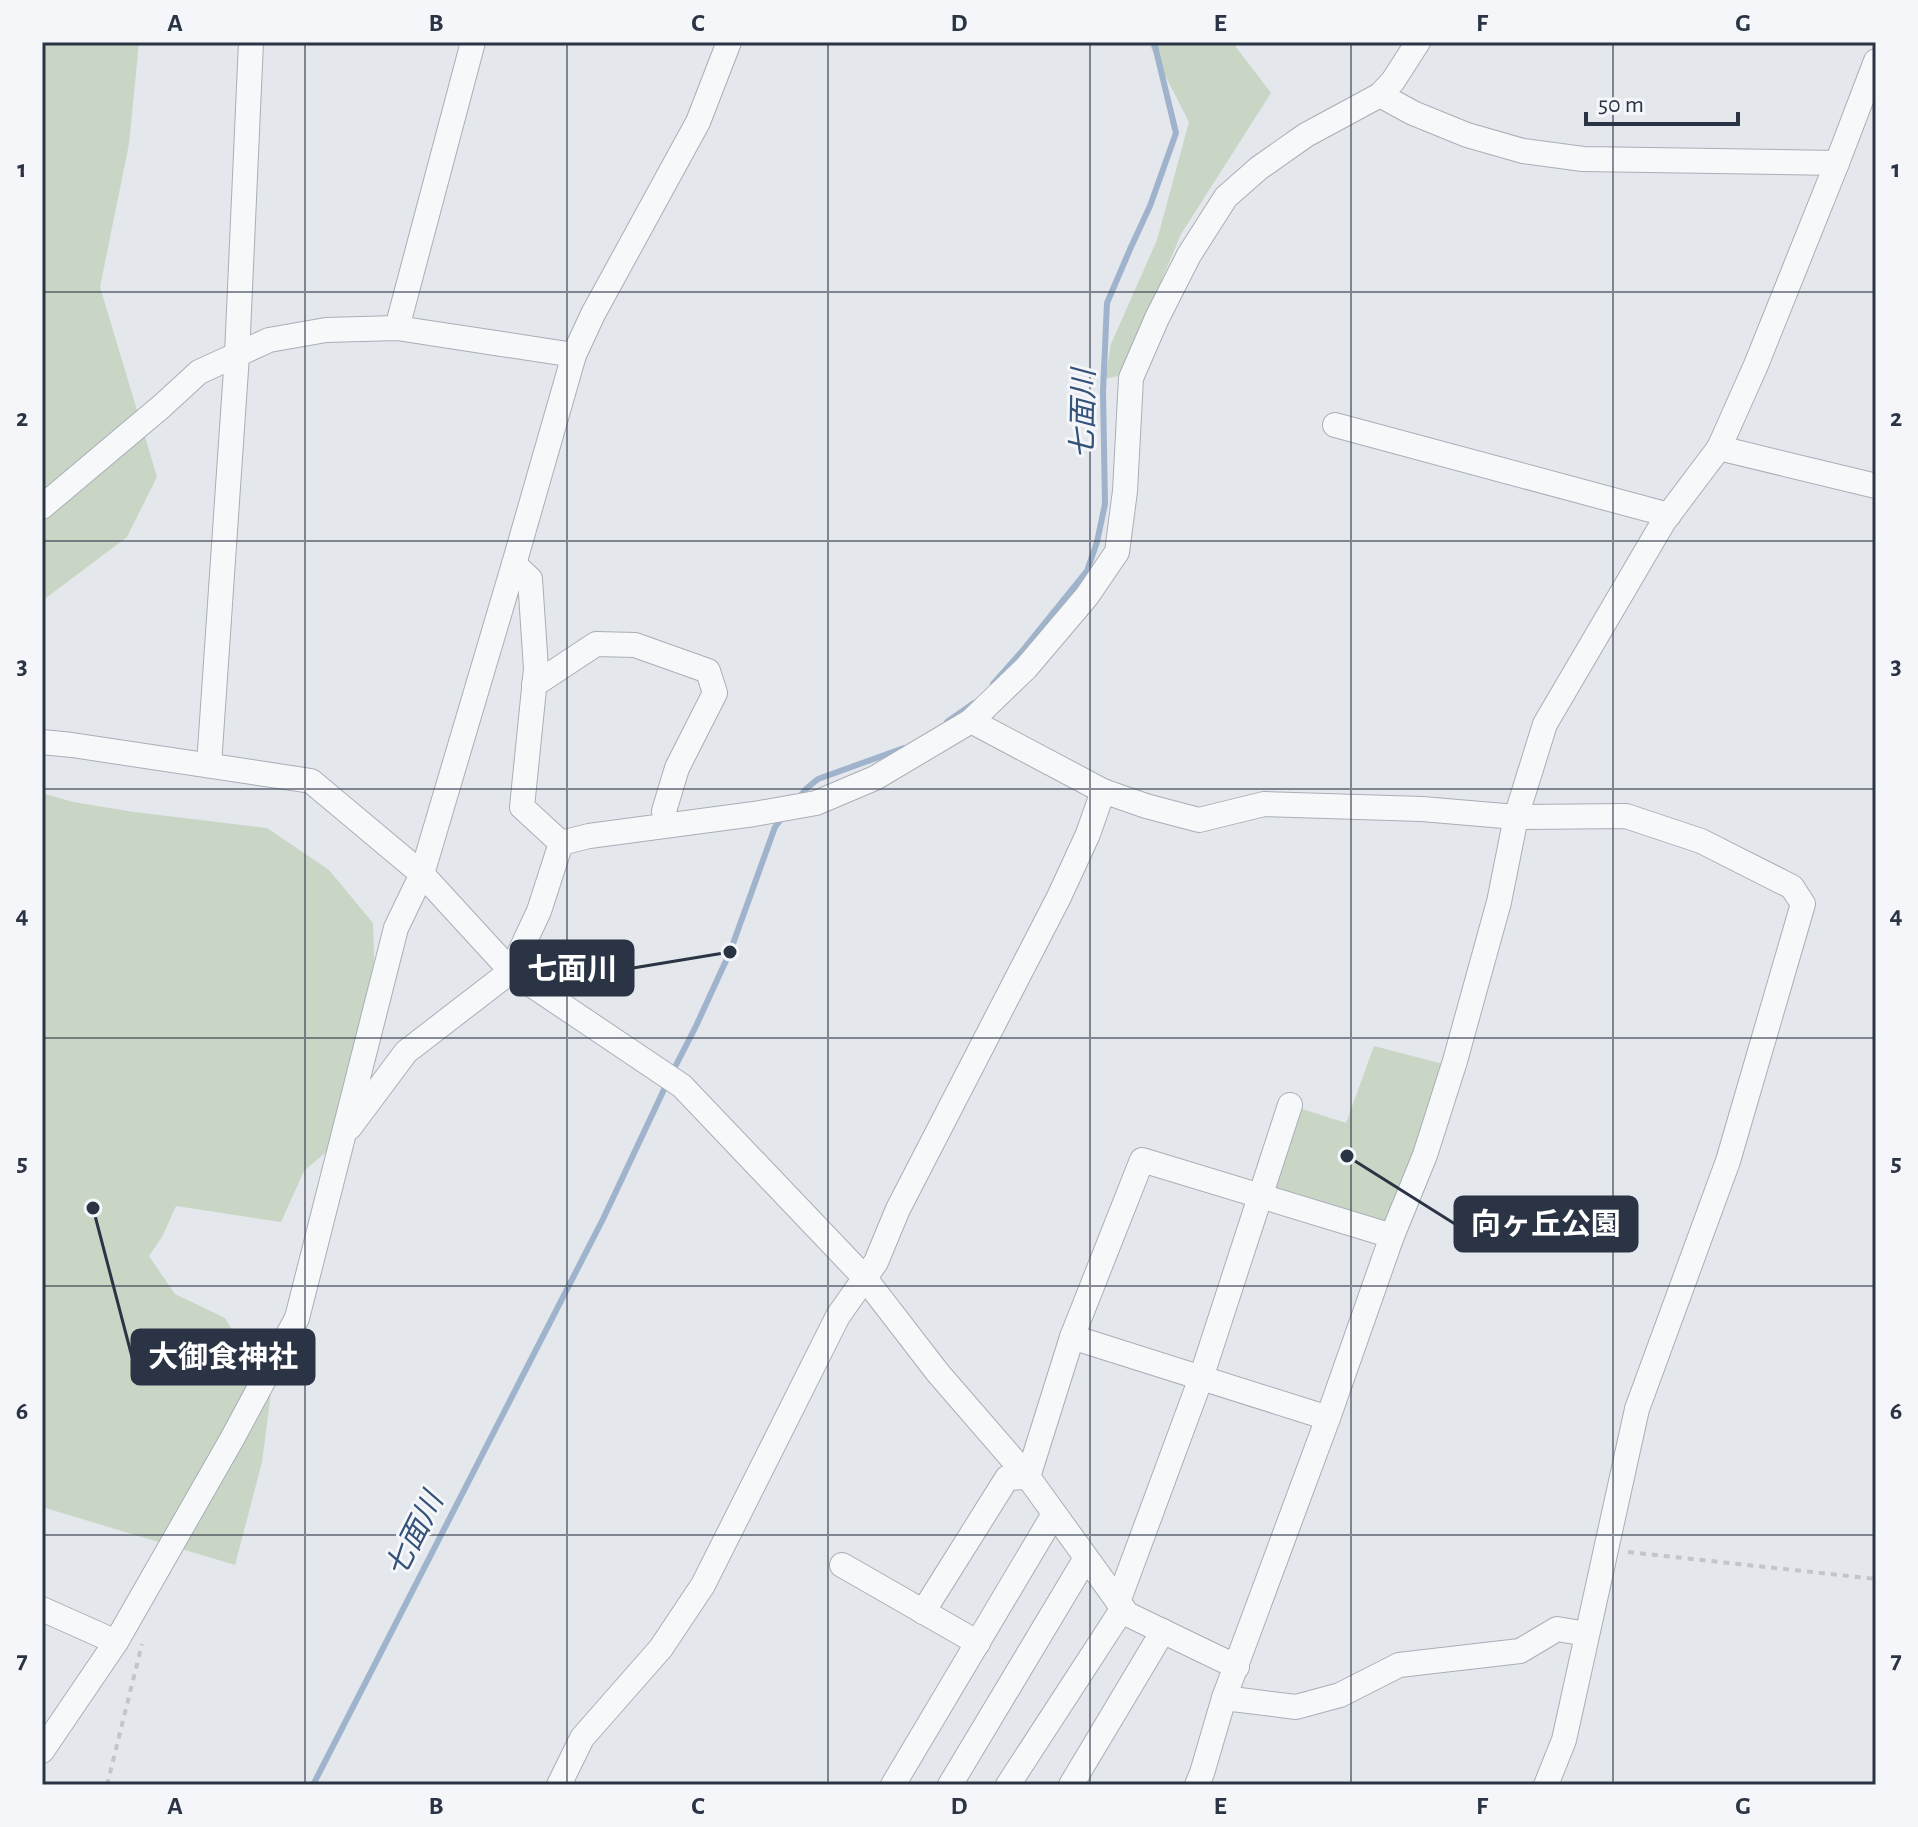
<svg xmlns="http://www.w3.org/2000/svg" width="1918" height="1827" font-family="'Alegreya Sans','Noto Sans JP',sans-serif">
<rect width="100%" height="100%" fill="#e4e7ec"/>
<g fill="#c9d6c5">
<polygon points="42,42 139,42 129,144 100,287 157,477 127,537 42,601"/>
<polygon points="1148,42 1232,42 1271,93 1181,234 1122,375 1105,379 1111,344 1157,240 1189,122"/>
<polygon points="42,793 73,802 134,812 267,828 329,870 373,923 376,1021 341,1139 304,1171 281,1222 176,1206 162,1237 149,1256 175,1294 225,1318 271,1393 262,1462 235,1565 42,1507"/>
<polygon points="1374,1046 1447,1065 1386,1226 1270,1189 1296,1107 1346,1123"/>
</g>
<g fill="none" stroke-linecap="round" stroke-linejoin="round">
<g stroke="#9fb4cc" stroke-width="6">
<polyline points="993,684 1024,649 1087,571 1097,542 1105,504 1103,391 1107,303 1131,247 1150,206 1176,133 1154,42"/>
<polyline points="947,722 974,703"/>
<polyline points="797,800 807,788 818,779 904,748"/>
<polyline points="673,1071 696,1026 730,952 775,827 782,818"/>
<polyline points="313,1785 603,1219 668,1081"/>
</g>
<g stroke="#a9aeb7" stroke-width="26">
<g id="minor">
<polyline points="1380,95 1413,113 1467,135 1523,151 1583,159 1837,163"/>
<polyline points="397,328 473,42"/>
<polyline points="1335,425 1669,515"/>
<polyline points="1719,448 1876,486"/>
<polyline points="42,507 162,406 199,372 269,340 326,330 397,328 574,355"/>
<polyline points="514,564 530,579 536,669 522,807 561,843"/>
<polyline points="534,685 596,644 635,645 708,671 715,693 677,768 664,811 666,825"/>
<polyline points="971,721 1103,791 1146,806 1199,820 1264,804 1422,809 1516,817 1626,816 1701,841 1792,887 1803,904 1728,1161 1637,1409 1564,1740 1546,1785"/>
<polyline points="42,742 72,745 311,781 422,874 511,971 682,1086 864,1277 938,1373 1028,1477 1127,1614 1237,1667"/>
<polyline points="209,765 237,355 251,42"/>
<polyline points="350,1127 406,1052 511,971 539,911 561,843 589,836 754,814 816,803 875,778 971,721 1026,668 1087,596 1117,552 1125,491 1131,378 1157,318 1189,255 1226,197 1259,168 1306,135 1380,95 1393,81 1418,42"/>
<polyline points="1072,1337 1328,1418"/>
<polyline points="842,1565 978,1643"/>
<polyline points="1118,1602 1201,1378 1290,1105"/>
<polyline points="42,1609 116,1642"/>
<polyline points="923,1612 1007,1478 1028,1477 1072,1337 1142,1160 1392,1236"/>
<polyline points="1224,1698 1296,1707 1340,1695 1399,1665 1520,1651 1557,1629 1587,1634"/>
<polyline points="42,1751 116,1642 232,1439 297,1318 396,928 422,874 514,564 574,355 593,314 698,122 729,42"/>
<polyline points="559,1785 582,1738 661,1648 703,1585 838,1316 876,1262 898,1209 1059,897 1088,834 1103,791"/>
<polyline points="893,1785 1054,1514"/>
<polyline points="950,1785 1086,1558"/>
<polyline points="1008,1785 1123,1608"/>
<polyline points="1071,1785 1163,1631"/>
<polyline points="1197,1785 1202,1773 1224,1698 1328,1418 1392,1236 1425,1155 1455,1061 1499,902 1516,817 1545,724 1664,521 1719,448 1756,365 1837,163 1876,61"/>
</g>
</g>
<g stroke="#c2c5cb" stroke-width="4" stroke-dasharray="6 6" stroke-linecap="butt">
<polyline points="1628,1552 1876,1579"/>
<polyline points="107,1785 142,1644"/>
</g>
<use href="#minor" stroke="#f7f8fa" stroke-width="24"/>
</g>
<path fill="none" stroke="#2b3445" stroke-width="2" stroke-opacity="0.55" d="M305,42V1785M567,42V1785M828,42V1785M1090,42V1785M1351,42V1785M1613,42V1785M42,292H1876M42,541H1876M42,789H1876M42,1038H1876M42,1286H1876M42,1535H1876"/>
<g text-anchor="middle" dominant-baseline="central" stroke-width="6" stroke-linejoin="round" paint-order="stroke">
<g font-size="30" font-style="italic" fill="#34527a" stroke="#f4f6f9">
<text transform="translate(1084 414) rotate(-89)">七面川</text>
<text transform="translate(415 1535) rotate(-63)">七面川</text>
</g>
</g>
<path fill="none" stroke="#2b3445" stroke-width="3" d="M730 952L633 968M1347 1156L1455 1224M93 1208L132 1357"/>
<g fill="#2b3445" stroke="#f4f6f9" stroke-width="3">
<circle cx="730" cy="952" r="8"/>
<circle cx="1347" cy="1156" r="8"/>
<circle cx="93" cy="1208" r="8"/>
</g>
<g fill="#2b3445" stroke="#2b3445" stroke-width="3">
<rect x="511" y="941" width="122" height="54" rx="8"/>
<rect x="1455" y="1197" width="182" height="54" rx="8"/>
<rect x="132" y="1330" width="182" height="54" rx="8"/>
</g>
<g font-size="30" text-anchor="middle" font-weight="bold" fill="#fff">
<text x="572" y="979">七面川</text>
<text x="1546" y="1234">向ヶ丘公園</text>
<text x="223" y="1367">大御食神社</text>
</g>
<rect width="1918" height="1827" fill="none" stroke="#f4f6f9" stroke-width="88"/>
<path d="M1586 112v12h152v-12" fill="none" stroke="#2b3445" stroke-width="4"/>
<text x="1598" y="112" font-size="24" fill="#2b3445" stroke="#f4f6f9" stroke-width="6" paint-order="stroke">50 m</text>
<rect x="44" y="44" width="1830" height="1739" fill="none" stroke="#2b3445" stroke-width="3"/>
<g font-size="26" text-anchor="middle" font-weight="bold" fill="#2b3445">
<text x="175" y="31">A</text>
<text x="436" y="31">B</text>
<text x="698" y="31">C</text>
<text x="959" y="31">D</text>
<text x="1220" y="31">E</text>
<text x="1482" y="31">F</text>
<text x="1743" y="31">G</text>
<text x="22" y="177">1</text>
<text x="1896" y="177">1</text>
<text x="22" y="426">2</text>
<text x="1896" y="426">2</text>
<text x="22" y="674">3</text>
<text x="1896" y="674">3</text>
<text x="22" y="923">4</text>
<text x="1896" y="923">4</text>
<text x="22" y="1171">5</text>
<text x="1896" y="1171">5</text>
<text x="22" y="1419">6</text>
<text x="1896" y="1419">6</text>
<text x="22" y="1668">7</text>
<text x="1896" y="1668">7</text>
<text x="175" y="1814">A</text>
<text x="436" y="1814">B</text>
<text x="698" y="1814">C</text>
<text x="959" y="1814">D</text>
<text x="1220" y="1814">E</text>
<text x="1482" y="1814">F</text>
<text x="1743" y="1814">G</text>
</g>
</svg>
